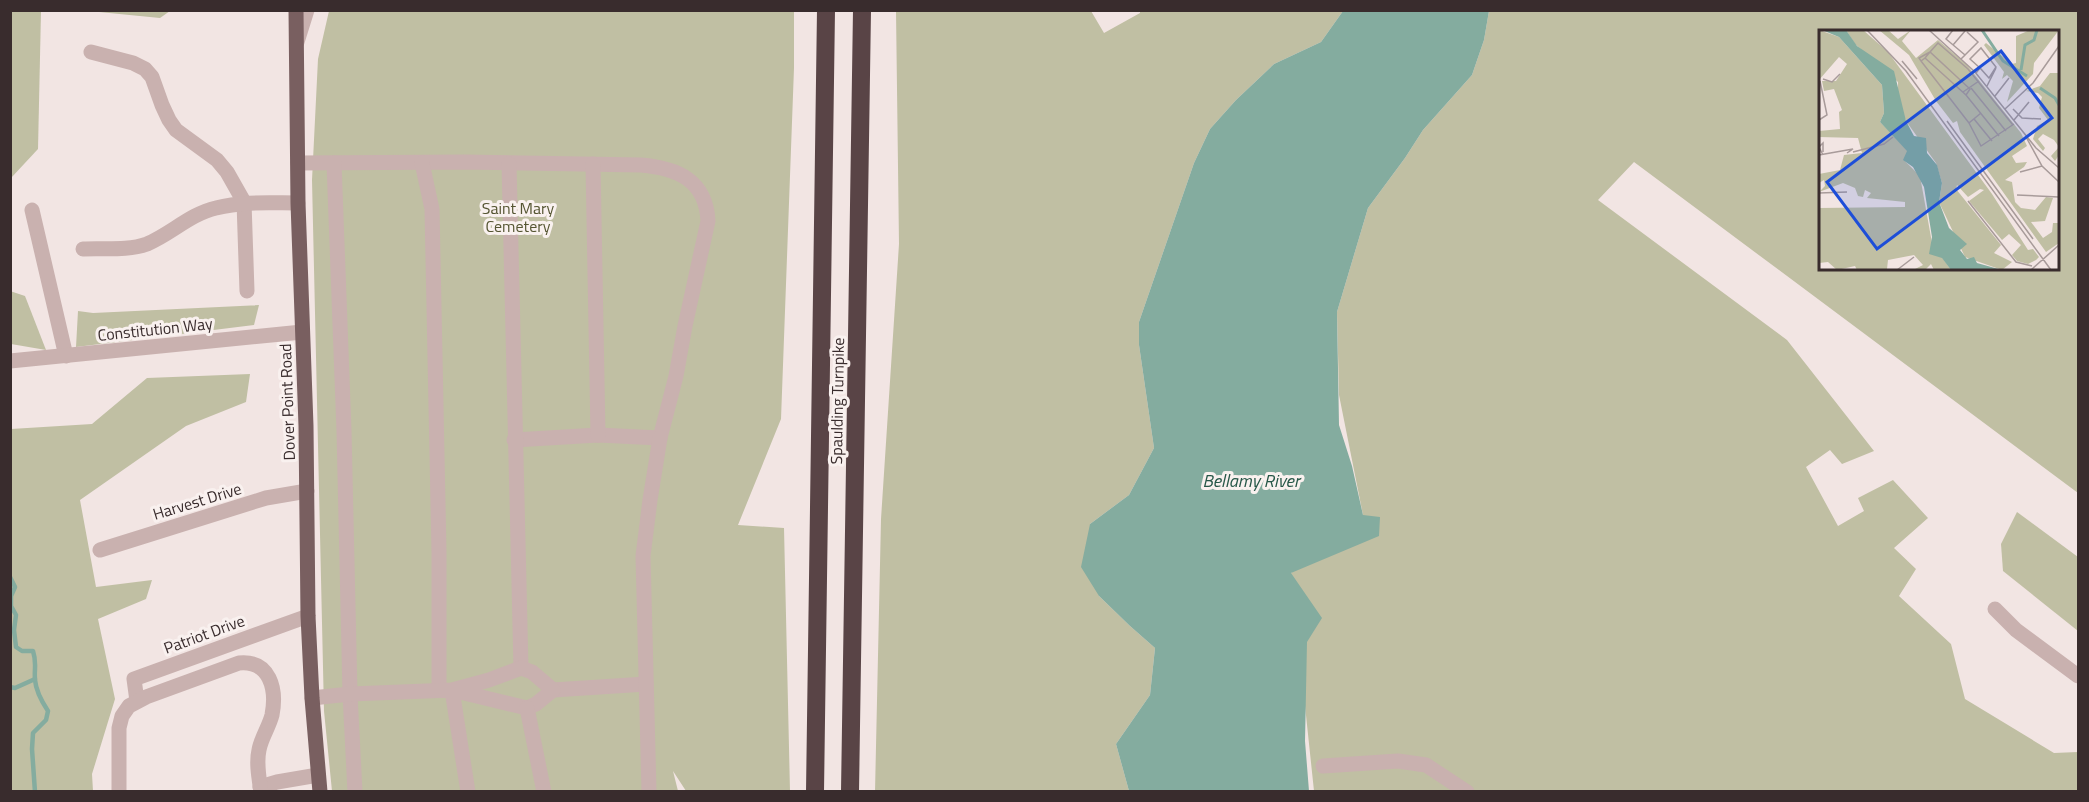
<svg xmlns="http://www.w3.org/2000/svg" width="2089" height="802" font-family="'Titillium Web',sans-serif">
<rect width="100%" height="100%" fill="#f2e5e3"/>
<g fill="#c0bfa3" fill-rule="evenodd">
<polygon points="11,10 41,11 38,149 11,178"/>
<polygon points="89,11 170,11 160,18"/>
<polygon points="329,11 794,11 794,68 781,419 738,525 784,528 790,791 686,791 673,771 678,791 332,791 324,711 312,180 318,59"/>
<polygon points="896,11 1091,11 1104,33 1140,13 1140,11 1343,11 1321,42 1274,64 1236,100 1210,129 1194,163 1139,322 1139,345 1154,448 1129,495 1090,524 1099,596 1130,626 1155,648 1150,695 1116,744 1129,791 875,792 881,519 899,244"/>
<path d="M1489,11H2078V493L1634,162L1598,200L1787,340L1874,451L1842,464L1830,450L1806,467L1838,526L1864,511L1858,498L1893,480L1928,518L1894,548L1916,569L1899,596L1951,644L1965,699L2054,753L2078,752V791H1314L1291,573L1363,515L1339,395L1337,312L1368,208L1405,158L1423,130L1472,75L1484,40ZM1820,32H2058V268H1820Z"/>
<polygon points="10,291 25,296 46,350 11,344"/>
<polygon points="259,305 254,325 76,347 78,311 93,313"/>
<polygon points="250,374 246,402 186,426 80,500 96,587 152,580 146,599 98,619 115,699 92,774 93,791 11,791 11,429 92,424 147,378"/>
<polygon points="2017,512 2078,557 2078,631 2003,571 2001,544"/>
</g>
<polygon fill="#84ac9f" points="1343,11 1489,11 1484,40 1472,75 1423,130 1405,158 1368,208 1337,312 1339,425 1352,466 1363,515 1380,517 1379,536 1291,573 1322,618 1307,642 1305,741 1309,791 1129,791 1116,744 1150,695 1155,648 1130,626 1099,596 1081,567 1090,524 1129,495 1154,448 1139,345 1139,322 1194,163 1210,129 1236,100 1274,64 1321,42"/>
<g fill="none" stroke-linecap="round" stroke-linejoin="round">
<g stroke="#84ac9f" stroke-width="4.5">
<path d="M10,577L15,587L11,596V606L16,615L14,630L16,647L22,651H33C37,663 34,668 35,680C36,691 42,702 48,711L46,720L33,733L32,749L35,792"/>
<polyline points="10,687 15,688 35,679"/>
</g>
<g stroke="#c9b1af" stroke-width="15">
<polyline points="297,42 307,10"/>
<polyline points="91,52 133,63 145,69 152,77 162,105 169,120 176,130 217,160 227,172 244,202 247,291"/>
<path d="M298,163L465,162L641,165C677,168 706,180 708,221L685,326L676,376L660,438L598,435L514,440"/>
<polyline points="334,163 344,431 350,694 355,792"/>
<polyline points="422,163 432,209 439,553 439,690"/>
<polyline points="509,164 521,668"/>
<polyline points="593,164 598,435"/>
<polyline points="32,210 66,356"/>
<path d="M83,249C104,248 128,251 147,244C171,234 190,214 216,208C243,201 270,203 298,203"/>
<polyline points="10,361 302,332"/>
<polyline points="100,550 266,498 307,491"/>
<polyline points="1995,609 2016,630 2078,676"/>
<polyline points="553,690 646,684"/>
<polyline points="312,698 350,694 452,690 527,708 536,704 553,690 532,672 521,668 489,680 452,690 468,792"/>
<polyline points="137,701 134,679 308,616"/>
<polyline points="527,708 544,792"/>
<polyline points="1323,766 1398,761 1426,765 1467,792"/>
<polyline points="260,787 277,782 318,775"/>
<path d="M119,792V728L122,716L129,706L146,697L239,663C270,660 277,689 272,715C269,727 261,738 259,750C256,763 259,778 261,792"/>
<polyline points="649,792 643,556 650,500 660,438"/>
</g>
<polyline stroke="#795f60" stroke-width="15" points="296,10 298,203 306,426 308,616 312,698 320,792"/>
<g stroke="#594446" stroke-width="18">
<polyline points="815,792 826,10"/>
<polyline points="850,792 862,10"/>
</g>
</g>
<g text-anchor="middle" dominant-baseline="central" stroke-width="6" stroke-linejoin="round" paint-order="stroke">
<g font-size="16" fill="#555532" stroke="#f9f1ef">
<text x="518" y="208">Saint Mary<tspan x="518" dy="18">Cemetery</tspan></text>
</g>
<g font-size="16" fill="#392c2d" stroke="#f9f1ef">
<text transform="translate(155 329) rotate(-6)">Constitution Way</text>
<text transform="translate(837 401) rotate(-89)">Spaulding Turnpike</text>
<text transform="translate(287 402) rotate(-92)">Dover Point Road</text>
<text transform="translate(197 501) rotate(-17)">Harvest Drive</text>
<text transform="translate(204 634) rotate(-20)">Patriot Drive</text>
</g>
<g font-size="18" font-style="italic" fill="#265748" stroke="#f9f1ef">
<text x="1251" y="480">Bellamy River</text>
</g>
</g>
<g transform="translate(1819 30)">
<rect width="240" height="240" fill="#f2e5e3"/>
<path d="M0,0L20,7L63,55L65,83L61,92L89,121L86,131L101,146L113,213L132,240H115L112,234L106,240H94L104,235L95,225L69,230L68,239L77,240H38L36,236L18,240L9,232L0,233V178L86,177V172L48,168L52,163L46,160L44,167L39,166L36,158L24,153L0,162L6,156L5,150L0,153V144L21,140L25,125L43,123L39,108L0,107V101L21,99L20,82L23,80L15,59L5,61L3,51H17L28,34L20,27L0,50ZM27,0H44L69,22L173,164L209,220L214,219L220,227L217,230L209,234L198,231L193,225L202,215L190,204L183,210L150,171L165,160L161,159L149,167L138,155L137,159L182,215L175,223L193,232L183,240L146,227L120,172L123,153L117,133L87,91L79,71V52L36,14ZM60,0H69L79,9L92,0L83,11L97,28L119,10L148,35L202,103L208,116L193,126L197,133L208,132L205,137L186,150L193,152L196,172L202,178L216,180L227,167L234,168L226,191L212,192L224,208L233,202L234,193H240V213L227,222L141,102L138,91L134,93L117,71L90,25ZM211,0H240L215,33L214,44L188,72L194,51L188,45L183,49L185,42L165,15L167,13L193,34L197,33V6ZM231,43H240V125L236,131L232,126L240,117L235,110L224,104L219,109L226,118L224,121L214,109L218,96L229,90L220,78L223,67L219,63L207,61L221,56Z" fill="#c0bfa3"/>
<path d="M3,0H27L38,16L75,41L87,91L95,106L107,108L108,123L118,135L123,153L120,172L130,198L148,214L141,220L148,229L155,227L158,233L183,240H132L123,228L110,224L113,207L105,157L94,137L84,130L88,121L61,92L65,83L63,55L20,7Z" fill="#84ac9f"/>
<path fill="none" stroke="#84ac9f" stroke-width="3" d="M163,0L184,31L208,46M202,40L206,15L215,10L218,0M221,58L236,68L240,75"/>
<path fill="none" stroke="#a89b9a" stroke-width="1.5" d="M48,0L87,41L232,240M110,0L156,42L217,118L240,138M134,0L127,9L146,25L142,29M134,15L146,1M146,25L159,12L148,2M106,28L147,65L180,106M83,31L98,49M102,31L150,93M157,43L161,38L170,48L177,37L162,18L151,29L161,38M4,49L13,52L21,44M168,56L177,38M152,58L187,101M144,62L160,51M147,65L151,59L111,22L100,28L102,31L106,28L111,22L119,13L149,39L194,95M176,66L190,48M186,79L214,53L240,16M194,79L203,88L222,89M162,83L150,93L162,116L195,94M155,89L173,111M0,90L8,85L1,51M195,90L210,72M128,91L214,209M207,107L223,136L240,152M34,122L65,114L74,107M0,125L34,119L28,123M4,125L0,117L4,113V122M201,142L223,136M0,163L28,162M198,165L240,167M149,171L197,232L213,236M78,240L95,227M212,240L240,215"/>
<path fill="#1d4ed8" fill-opacity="0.15" stroke="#1d4ed8" stroke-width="3" d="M182,21L233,88L58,219L8,152Z"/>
<rect width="240" height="240" fill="none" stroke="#392c2d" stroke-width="3"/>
</g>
<rect width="2089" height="802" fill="none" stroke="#392c2d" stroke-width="24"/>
</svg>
